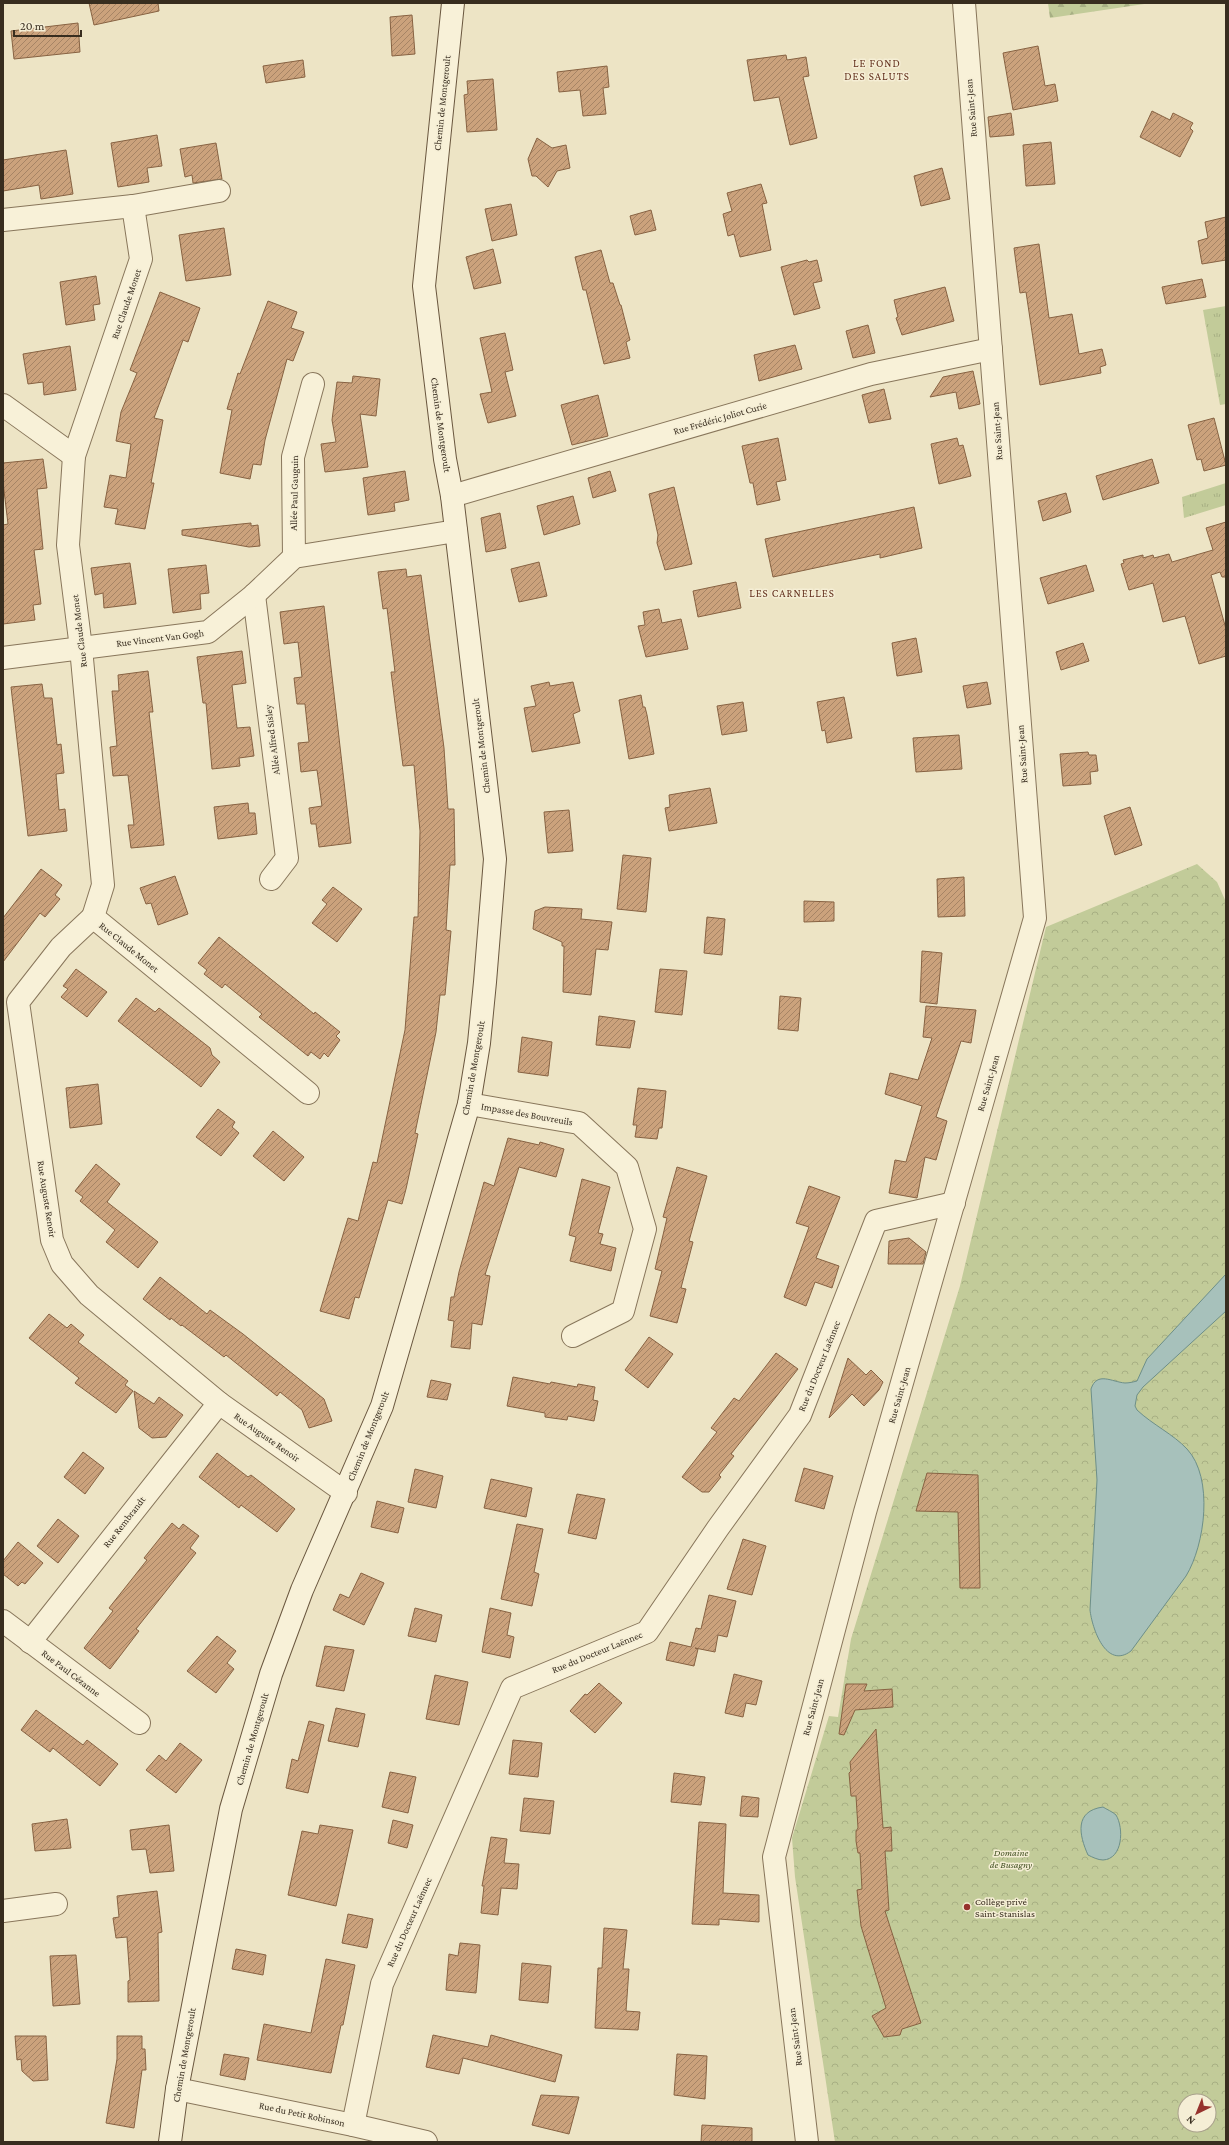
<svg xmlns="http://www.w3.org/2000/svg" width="1229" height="2145" font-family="'Crimson Pro',serif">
<defs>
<pattern id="grass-tufts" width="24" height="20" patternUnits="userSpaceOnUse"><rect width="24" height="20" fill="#c2cb99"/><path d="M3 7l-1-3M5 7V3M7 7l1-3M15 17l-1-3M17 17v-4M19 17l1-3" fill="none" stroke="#a7af83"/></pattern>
<pattern id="forest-firs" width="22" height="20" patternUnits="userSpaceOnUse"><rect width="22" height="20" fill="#c2cb99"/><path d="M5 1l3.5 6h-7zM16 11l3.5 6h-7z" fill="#a7af83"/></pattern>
<pattern id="park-crowns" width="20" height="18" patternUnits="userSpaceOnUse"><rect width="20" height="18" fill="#c2cb99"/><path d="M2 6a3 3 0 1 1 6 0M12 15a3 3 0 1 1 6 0" fill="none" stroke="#a7af83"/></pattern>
<pattern id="building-hatch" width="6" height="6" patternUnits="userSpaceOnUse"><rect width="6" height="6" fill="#cba27c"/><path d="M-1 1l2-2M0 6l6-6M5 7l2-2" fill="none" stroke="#a68465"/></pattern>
</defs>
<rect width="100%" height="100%" fill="#ede4c5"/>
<g fill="url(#grass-tufts)">
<polygon points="1226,306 1226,404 1220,405 1203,310"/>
<polygon points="1226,483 1226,505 1184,518 1182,497"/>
</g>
<polygon fill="url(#forest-firs)" points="1048,3 1151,3 1050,18"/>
<path fill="url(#park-crowns)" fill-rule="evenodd" d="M1197,864L1217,882L1226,902V2142H835L795,1877L792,1838L829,1716L838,1717L851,1639L960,1286L1046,927ZM1185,2101H1209V2125H1185Z"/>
<g fill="#a7c1bb" stroke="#6d8f89">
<path d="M1226,1274V1311L1143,1387L1137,1395L1135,1406L1137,1410C1153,1425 1173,1434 1187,1449C1214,1478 1205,1545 1186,1576L1131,1651C1106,1670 1092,1628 1090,1610L1097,1480L1091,1389C1097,1371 1112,1382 1125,1383C1129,1383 1133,1382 1137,1381L1147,1359Z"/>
<path d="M1103,1807C1106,1809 1113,1812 1116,1815C1124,1828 1123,1859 1103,1860C1098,1860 1092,1857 1088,1855C1079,1835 1074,1811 1103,1807Z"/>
</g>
<g fill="url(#building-hatch)" stroke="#876242">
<polygon points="89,3 158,3 159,11 94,25"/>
<polygon points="412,15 415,54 392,56 390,17"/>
<polygon points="78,23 80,52 14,59 11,31"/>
<polygon points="1038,46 1045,86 1055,84 1058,101 1013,110 1003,53"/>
<polygon points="786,55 787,60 806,57 809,76 803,77 817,138 790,145 779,97 754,101 747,60"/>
<polygon points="303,60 305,77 266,83 263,66"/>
<polygon points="607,66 609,87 603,88 606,114 583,116 580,90 559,92 557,72"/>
<polygon points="493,79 497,130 467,132 464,95 468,94 467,81"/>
<polygon points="1152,111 1170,120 1173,113 1193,123 1190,128 1193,131 1180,157 1140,137"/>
<polygon points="1011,113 1014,135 990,137 988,117"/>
<polygon points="157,135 162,166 147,168 149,182 118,187 111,143"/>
<polygon points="537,138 552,148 566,145 570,168 557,171 548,187 536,176 532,176 528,159"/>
<polygon points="1051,142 1055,184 1026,186 1023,145"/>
<polygon points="216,143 222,179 193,183 192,175 185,177 180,149"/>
<polygon points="66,150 73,194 41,199 39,185 3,191 3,160"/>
<polygon points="942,168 950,199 921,206 914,176"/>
<polygon points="761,184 767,203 762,204 771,250 740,257 734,234 728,236 723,214 732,211 727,193"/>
<polygon points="511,204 517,235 492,241 485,209"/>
<polygon points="651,210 656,230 635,235 630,216"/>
<polygon points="1226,217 1226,260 1202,264 1198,241 1208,238 1205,222"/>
<polygon points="224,228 231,275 186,281 179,235"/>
<polygon points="1039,244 1049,318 1072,314 1079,354 1102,349 1106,365 1100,367 1101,373 1040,385 1026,292 1020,293 1014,248"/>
<polygon points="493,249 501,283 474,289 466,257"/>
<polygon points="601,250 610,283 613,283 620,305 621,305 630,340 626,342 630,358 604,364 586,290 583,290 575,257"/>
<polygon points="807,260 809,262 817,260 822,281 813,283 820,308 794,315 781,267"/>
<polygon points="96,276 100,304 93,305 95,320 66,325 60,282"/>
<polygon points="1202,279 1206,297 1166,304 1162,287"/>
<polygon points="945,287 954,321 902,335 896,318 898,317 894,300"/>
<polygon points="160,292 200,308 188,342 183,340 154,418 163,420 151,483 154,483 145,529 115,524 118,509 104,507 110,475 126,478 131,444 116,441 121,412 137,373 130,370"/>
<polygon points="268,301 297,312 291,328 304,332 293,361 287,359 265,440 261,465 253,464 250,479 220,473 232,410 227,409 238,373 240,374"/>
<polygon points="868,325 875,353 853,358 846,331"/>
<polygon points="505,333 513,370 505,372 516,416 488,423 480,394 492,392 480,338"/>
<polygon points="795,345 802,369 759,381 754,355"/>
<polygon points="70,346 76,390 44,395 43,382 28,384 23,354"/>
<polygon points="973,371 980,404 959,409 956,392 930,397 943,377"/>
<polygon points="353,376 380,379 376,416 360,414 368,467 325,472 321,444 336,442 332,420 337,382 352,383"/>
<polygon points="884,389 891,419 869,423 862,395"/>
<polygon points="598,395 608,436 572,445 561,405"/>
<polygon points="1214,418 1226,465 1204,471 1201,459 1197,460 1188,425"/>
<polygon points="778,438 786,480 776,482 780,500 757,505 753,483 750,483 742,446"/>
<polygon points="957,438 959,446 963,445 971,476 939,484 931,444"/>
<polygon points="43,459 47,488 37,489 43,549 34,550 41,604 33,605 35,620 3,624 3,525 8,524 3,482 3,463"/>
<polygon points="1152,459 1159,483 1103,500 1096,476"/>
<polygon points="405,471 409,500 394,503 395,511 368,515 363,478"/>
<polygon points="610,471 616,491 593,498 588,478"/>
<polygon points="674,487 692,564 665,570 657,543 658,535 649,494"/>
<polygon points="1066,493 1071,512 1043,521 1038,501"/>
<polygon points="573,496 580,524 544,535 537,506"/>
<polygon points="914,507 922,548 880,558 880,554 773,577 765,539"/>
<polygon points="500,513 506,548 486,552 481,518"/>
<polygon points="1226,522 1226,577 1222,577 1220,572 1211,575 1226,629 1226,656 1199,664 1185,616 1163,622 1153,583 1129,590 1121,564 1124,563 1123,560 1143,555 1143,558 1153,555 1154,558 1169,554 1172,562 1213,550 1206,528"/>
<polygon points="251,523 251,526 258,525 260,546 249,547 182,535 182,530"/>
<polygon points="539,562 547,596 519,602 511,569"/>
<polygon points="130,563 136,604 104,608 103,593 95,595 91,568"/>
<polygon points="206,565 209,593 200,594 201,609 173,613 168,569"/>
<polygon points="1086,565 1094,591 1048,604 1040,578"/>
<polygon points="406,569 407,577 421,575 444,748 448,809 454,809 455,865 450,865 446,930 451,931 445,995 440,995 436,1032 415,1133 418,1134 406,1189 402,1204 388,1200 359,1298 355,1297 349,1319 320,1311 348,1218 358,1221 373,1162 377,1163 405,1030 414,917 418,917 420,831 414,765 403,766 391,672 395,672 387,608 383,609 378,572"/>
<polygon points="736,582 741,608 698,617 693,591"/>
<polygon points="324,606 351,843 319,847 316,824 311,824 309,808 322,806 317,770 301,772 298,743 309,742 305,704 297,704 294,678 302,677 298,642 284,644 280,612"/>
<polygon points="659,609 662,623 681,619 688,649 646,657 638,626 645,625 643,612"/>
<polygon points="916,638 922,672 897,676 892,643"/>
<polygon points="1083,643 1089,661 1061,670 1056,652"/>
<polygon points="242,651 246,683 232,685 237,728 250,727 254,756 239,758 240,766 212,769 206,703 203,703 197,657"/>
<polygon points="148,671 153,712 149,712 164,845 131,848 128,825 134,825 128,775 113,776 110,747 117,746 112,691 119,691 118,675"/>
<polygon points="549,682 550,686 573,682 580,711 573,714 580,743 532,752 524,708 536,706 531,686"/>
<polygon points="987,682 991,704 967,708 963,686"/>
<polygon points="42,684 44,698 52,698 57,745 61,744 64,773 56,774 59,810 65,809 67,831 28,836 11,687"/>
<polygon points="641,695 643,707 645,707 647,715 654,754 629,759 619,700"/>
<polygon points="844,697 852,738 827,743 825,730 822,731 817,702"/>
<polygon points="743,702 747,731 722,735 717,706"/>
<polygon points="959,735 962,769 916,772 913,738"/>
<polygon points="1088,752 1089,755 1096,755 1098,771 1090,772 1091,784 1063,786 1060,754"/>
<polygon points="710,788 717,823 669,831 665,808 670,807 669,795"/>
<polygon points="248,803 249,813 255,813 257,834 218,839 214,807"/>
<polygon points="1130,807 1142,845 1115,855 1104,816"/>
<polygon points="569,810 573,851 548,853 544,812"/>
<polygon points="623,855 651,858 646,912 617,909"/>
<polygon points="41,869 62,885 55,895 60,899 45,917 40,913 3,962 3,918"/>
<polygon points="175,876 188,914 158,925 151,903 146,904 140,888"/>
<polygon points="964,877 965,916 938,917 937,879"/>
<polygon points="333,887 362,909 337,942 312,923 327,904 322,900"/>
<polygon points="804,901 834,902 834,921 804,922"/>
<polygon points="545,907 582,909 581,919 612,922 608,950 596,949 591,995 563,992 564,946 562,946 562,942 533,929 535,911"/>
<polygon points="707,917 725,919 722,955 704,953"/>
<polygon points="219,937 314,1014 315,1012 340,1032 336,1036 340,1040 328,1057 324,1053 320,1059 311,1052 308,1056 259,1017 262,1014 225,984 222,988 204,974 207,970 198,963"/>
<polygon points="922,951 942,953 937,1004 920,1002"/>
<polygon points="76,969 107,992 87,1017 61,997 68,989 63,986"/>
<polygon points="660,969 687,971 682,1015 655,1012"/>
<polygon points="780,996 801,998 798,1031 778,1029"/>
<polygon points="136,998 155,1012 159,1008 210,1048 212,1055 220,1062 201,1087 118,1021"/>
<polygon points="926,1006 976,1010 971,1043 961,1041 936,1117 947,1121 936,1160 925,1157 917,1198 889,1193 895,1160 906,1162 922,1106 885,1094 890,1073 918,1080 932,1038 923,1037"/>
<polygon points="599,1016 635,1021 630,1048 596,1045"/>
<polygon points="522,1037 552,1042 548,1076 518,1072"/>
<polygon points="98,1084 102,1124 70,1128 66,1088"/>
<polygon points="638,1088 666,1091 662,1128 659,1128 657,1139 635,1137 637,1125 633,1125"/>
<polygon points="218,1109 235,1122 232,1127 239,1133 221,1156 196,1137"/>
<polygon points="273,1131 304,1157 284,1181 253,1156"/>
<polygon points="508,1138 539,1145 540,1142 564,1149 556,1177 519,1167 485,1275 490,1276 482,1325 472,1323 470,1349 451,1347 454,1321 448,1320 451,1297 454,1297 459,1272 484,1182 494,1186"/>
<polygon points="96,1164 120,1184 107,1202 158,1242 138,1268 106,1242 115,1230 80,1201 83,1197 75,1191"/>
<polygon points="677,1167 707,1176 689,1241 693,1242 681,1288 686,1289 677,1323 650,1316 662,1271 655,1269 667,1218 663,1217"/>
<polygon points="582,1179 610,1187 598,1233 603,1234 600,1244 616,1248 611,1271 570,1261 576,1237 569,1235"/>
<polygon points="809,1186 840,1197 816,1258 839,1266 832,1288 815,1282 806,1306 784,1297 809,1227 796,1223"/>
<polygon points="909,1238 926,1252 923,1264 888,1264 889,1241"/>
<polygon points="160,1277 207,1314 210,1310 243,1334 324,1399 332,1421 309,1428 302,1410 280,1392 277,1396 226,1355 224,1357 182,1325 181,1326 171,1318 170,1320 143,1299"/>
<polygon points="49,1314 67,1328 71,1324 84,1335 78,1342 128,1381 125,1385 133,1391 116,1413 75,1383 79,1378 29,1338"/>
<polygon points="649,1337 673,1354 648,1388 625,1370"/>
<polygon points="776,1353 798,1369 731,1454 734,1456 719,1475 721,1477 709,1492 702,1492 682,1477 717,1432 711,1428 734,1398 739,1401"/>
<polygon points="848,1358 866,1375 871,1370 883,1382 879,1390 864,1406 852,1394 829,1418"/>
<polygon points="513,1377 550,1384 551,1382 577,1387 578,1384 595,1387 593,1400 598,1401 594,1421 568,1416 567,1420 545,1417 545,1413 507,1406"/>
<polygon points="431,1380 451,1384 447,1400 427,1397"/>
<polygon points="134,1391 154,1404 159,1397 183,1415 166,1437 152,1438 139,1428"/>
<polygon points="83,1452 104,1468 85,1494 64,1477"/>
<polygon points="217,1453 248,1477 251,1475 295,1509 277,1532 241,1505 239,1508 199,1477"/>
<polygon points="804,1468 833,1476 824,1509 795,1501"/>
<polygon points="415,1469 443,1476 436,1508 408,1502"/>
<polygon points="927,1473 978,1475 980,1588 960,1588 958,1512 916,1511"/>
<polygon points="491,1479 532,1488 526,1517 484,1508"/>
<polygon points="577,1494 605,1499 596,1539 568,1533"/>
<polygon points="377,1501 404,1508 398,1533 371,1527"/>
<polygon points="58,1519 79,1536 58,1563 37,1546"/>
<polygon points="172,1523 179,1529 183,1524 199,1536 190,1548 196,1553 136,1629 139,1631 110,1669 84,1648 113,1611 109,1608 147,1560 144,1558"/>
<polygon points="517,1524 543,1529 534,1572 539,1574 532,1606 501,1599"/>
<polygon points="743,1539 766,1546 752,1595 727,1589"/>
<polygon points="18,1542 43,1563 25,1584 22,1582 18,1586 3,1574 3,1561"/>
<polygon points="361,1573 384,1583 364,1625 333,1610 340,1594 349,1598"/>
<polygon points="709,1595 736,1601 727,1637 718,1635 715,1652 695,1648 698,1649 694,1666 666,1660 670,1642 691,1647 696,1628 701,1629"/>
<polygon points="415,1608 442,1615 436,1642 408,1636"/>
<polygon points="490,1608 511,1613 507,1635 514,1637 510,1658 482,1652"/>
<polygon points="217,1636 236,1651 227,1663 234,1669 216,1693 187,1671"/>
<polygon points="325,1646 354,1650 344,1691 316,1686"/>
<polygon points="734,1674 762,1681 756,1705 746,1703 743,1717 725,1713"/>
<polygon points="435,1675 468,1682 459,1725 426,1719"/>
<polygon points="599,1683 622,1703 595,1733 570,1711 585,1694 587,1695"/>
<polygon points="846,1684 867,1684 864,1691 892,1689 893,1707 855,1710 844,1735 839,1734"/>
<polygon points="336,1708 365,1714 358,1747 328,1741"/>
<polygon points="36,1710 83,1745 87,1740 118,1764 100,1786 53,1748 50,1752 21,1730"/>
<polygon points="309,1721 324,1725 308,1793 286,1788 292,1759 298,1761"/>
<polygon points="876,1729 883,1828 891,1827 892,1851 885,1851 889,1910 885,1911 921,2023 902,2029 900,2035 884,2037 872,2016 886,2008 861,1926 857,1890 862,1889 860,1853 858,1853 856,1841 856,1831 858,1828 856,1796 851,1796 849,1773 851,1771 850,1762"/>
<polygon points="513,1740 542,1743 538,1777 509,1774"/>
<polygon points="180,1743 202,1760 176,1793 146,1770 159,1755 166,1761"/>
<polygon points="390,1772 416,1777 408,1813 382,1807"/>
<polygon points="674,1773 705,1777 701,1805 671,1802"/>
<polygon points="742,1796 759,1798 758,1817 740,1816"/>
<polygon points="524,1798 554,1801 550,1834 520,1831"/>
<polygon points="67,1819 71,1848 35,1851 32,1824"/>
<polygon points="393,1820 413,1825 407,1848 388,1843"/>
<polygon points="699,1822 726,1824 723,1893 759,1895 759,1922 719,1919 719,1925 692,1924"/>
<polygon points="169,1825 174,1871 150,1873 146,1849 132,1850 130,1830"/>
<polygon points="320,1825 353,1830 336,1906 288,1895 302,1831 318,1834"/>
<polygon points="491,1837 507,1839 504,1863 519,1864 517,1889 501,1888 498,1915 481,1913 484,1886 482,1886"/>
<polygon points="157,1891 162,1932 158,1933 159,2001 128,2002 128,1981 130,1980 127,1937 116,1938 113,1918 119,1917 117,1896"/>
<polygon points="348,1914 373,1919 367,1948 342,1943"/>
<polygon points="604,1928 627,1930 623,1969 629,1969 626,2011 640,2012 638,2030 595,2028 598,1968 602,1968"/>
<polygon points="460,1943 480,1945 476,1993 446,1990 449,1954 458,1956"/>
<polygon points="236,1949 266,1955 263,1975 232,1969"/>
<polygon points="76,1955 80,2004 53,2006 50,1956"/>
<polygon points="326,1959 355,1965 343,2025 341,2025 331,2073 257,2060 264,2024 311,2033"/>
<polygon points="522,1963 551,1966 548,2003 519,2000"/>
<polygon points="433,2035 488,2047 491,2035 562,2055 555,2082 463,2058 459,2074 426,2067"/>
<polygon points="15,2036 46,2036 48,2080 33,2081 22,2071 21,2059 17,2060"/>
<polygon points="117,2036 142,2036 142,2049 145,2049 146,2070 142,2070 134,2128 106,2123 117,2059"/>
<polygon points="224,2054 249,2058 245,2080 220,2075"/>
<polygon points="677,2054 707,2056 705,2099 674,2095"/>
<polygon points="541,2095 579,2097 569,2134 532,2125"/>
<polygon points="702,2125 752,2128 752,2142 701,2142"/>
</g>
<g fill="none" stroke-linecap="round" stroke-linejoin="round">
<g stroke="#88765b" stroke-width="24">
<g id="street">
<polyline points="133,206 219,191"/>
<polyline points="3,220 133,206 141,259 74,456 68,545 81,648 103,885 93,917 308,1093"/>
<polyline points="3,405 74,456"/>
<polyline points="452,496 871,374 991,349"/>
<polyline points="294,557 293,457 313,384"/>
<polyline points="254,595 287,858 271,879"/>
<polyline points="3,658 208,632 254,595 294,557 456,531"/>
<polyline points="93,917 61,947 18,1002 52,1240 62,1264 89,1295 219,1403 346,1493"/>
<polyline points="469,1104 579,1123 627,1167 645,1229 623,1311 573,1336"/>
<polyline points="3,1621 139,1723"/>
<polyline points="30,1642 219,1403"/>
<polyline points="3,1911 56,1904"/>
<polyline points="177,2089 353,2125 426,2142"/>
<polyline points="353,2125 382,1984 512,1688 647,1632 718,1528 800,1415 876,1221 954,1203"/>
<polyline points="807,2142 774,1857 865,1512 1035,918 964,3"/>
</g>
</g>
<g stroke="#6a573f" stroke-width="24">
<polyline id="secondary" points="170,2142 177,2089 231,1809 271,1674 302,1590 382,1406 469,1104 479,1043 485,982 495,859 452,496 445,459 424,286 453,3"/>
</g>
<use href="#street" stroke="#f8f1d8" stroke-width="22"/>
<use href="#secondary" stroke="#f8f1d8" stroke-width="22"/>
</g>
<circle fill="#96332d" stroke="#f5eed5" stroke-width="1.5" cx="967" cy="1907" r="4"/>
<g text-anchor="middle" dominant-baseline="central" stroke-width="3" stroke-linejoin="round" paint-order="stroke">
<g font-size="10" fill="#382d1f" stroke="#f5eed5">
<text transform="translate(442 103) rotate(-84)">Chemin de Montgeroult</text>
<text transform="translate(971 108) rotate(-95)">Rue Saint-Jean</text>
<text transform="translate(126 304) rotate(-71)">Rue Claude Monet</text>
<text transform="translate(720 418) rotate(-16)">Rue Frédéric Joliot Curie</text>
<text transform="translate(441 425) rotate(82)">Chemin de Montgeroult</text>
<text transform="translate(997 431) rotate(-94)">Rue Saint-Jean</text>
<text transform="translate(294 493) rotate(-89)">Allée Paul Gauguin</text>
<text transform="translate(79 631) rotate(-97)">Rue Claude Monet</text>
<text transform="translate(160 638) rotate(-7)">Rue Vincent Van Gogh</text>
<text transform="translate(272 740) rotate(-97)">Allée Alfred Sisley</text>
<text transform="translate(481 746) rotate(-97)">Chemin de Montgeroult</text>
<text transform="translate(1022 754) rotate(-94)">Rue Saint-Jean</text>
<text transform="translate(129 947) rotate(39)">Rue Claude Monet</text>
<text transform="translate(473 1068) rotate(-80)">Chemin de Montgeroult</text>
<text transform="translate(988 1083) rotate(-74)">Rue Saint-Jean</text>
<text transform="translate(527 1114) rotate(10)">Impasse des Bouvreuils</text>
<text transform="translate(47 1199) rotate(81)">Rue Auguste Renoir</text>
<text transform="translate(819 1366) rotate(-68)">Rue du Docteur Laënnec</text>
<text transform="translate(899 1395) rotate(-74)">Rue Saint-Jean</text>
<text transform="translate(368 1436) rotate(-68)">Chemin de Montgeroult</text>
<text transform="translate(267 1437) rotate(35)">Rue Auguste Renoir</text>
<text transform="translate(124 1522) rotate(-52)">Rue Rembrandt</text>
<text transform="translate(597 1652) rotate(-22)">Rue du Docteur Laënnec</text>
<text transform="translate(71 1673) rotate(37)">Rue Paul Cézanne</text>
<text transform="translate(813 1707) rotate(-75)">Rue Saint-Jean</text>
<text transform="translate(252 1739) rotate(-74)">Chemin de Montgeroult</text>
<text transform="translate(409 1922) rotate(-66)">Rue du Docteur Laënnec</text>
<text transform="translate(795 2037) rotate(-97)">Rue Saint-Jean</text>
<text transform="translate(184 2055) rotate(-80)">Chemin de Montgeroult</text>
<text transform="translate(302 2114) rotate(12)">Rue du Petit Robinson</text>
</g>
<g font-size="10" font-style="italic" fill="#465426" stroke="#f5eed5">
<text x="1011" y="1852">Domaine<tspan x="1011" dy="12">de Busagny</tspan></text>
</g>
<g font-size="10" fill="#382d1f" stroke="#f5eed5" text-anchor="start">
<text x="975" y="1901">Collège privé<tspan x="975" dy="12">Saint-Stanislas</tspan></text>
</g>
<g font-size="11" letter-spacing="1" fill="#64321f" stroke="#f5eed5">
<text x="877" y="63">LE FOND<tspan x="877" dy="13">DES SALUTS</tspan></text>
<text x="792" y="593">LES CARNELLES</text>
</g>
</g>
<rect width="1229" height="2145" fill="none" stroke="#382d1f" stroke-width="8"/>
<g transform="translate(1197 2113) rotate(223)"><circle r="19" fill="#f5eed5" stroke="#a9a18c"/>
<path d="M0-3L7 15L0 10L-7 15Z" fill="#96332d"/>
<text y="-6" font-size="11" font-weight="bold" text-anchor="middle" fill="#382d1f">N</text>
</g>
<path d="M14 30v6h67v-6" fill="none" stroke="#382d1f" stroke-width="2"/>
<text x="20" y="30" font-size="12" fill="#382d1f" stroke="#f5eed5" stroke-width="3" paint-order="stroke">20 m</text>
</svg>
